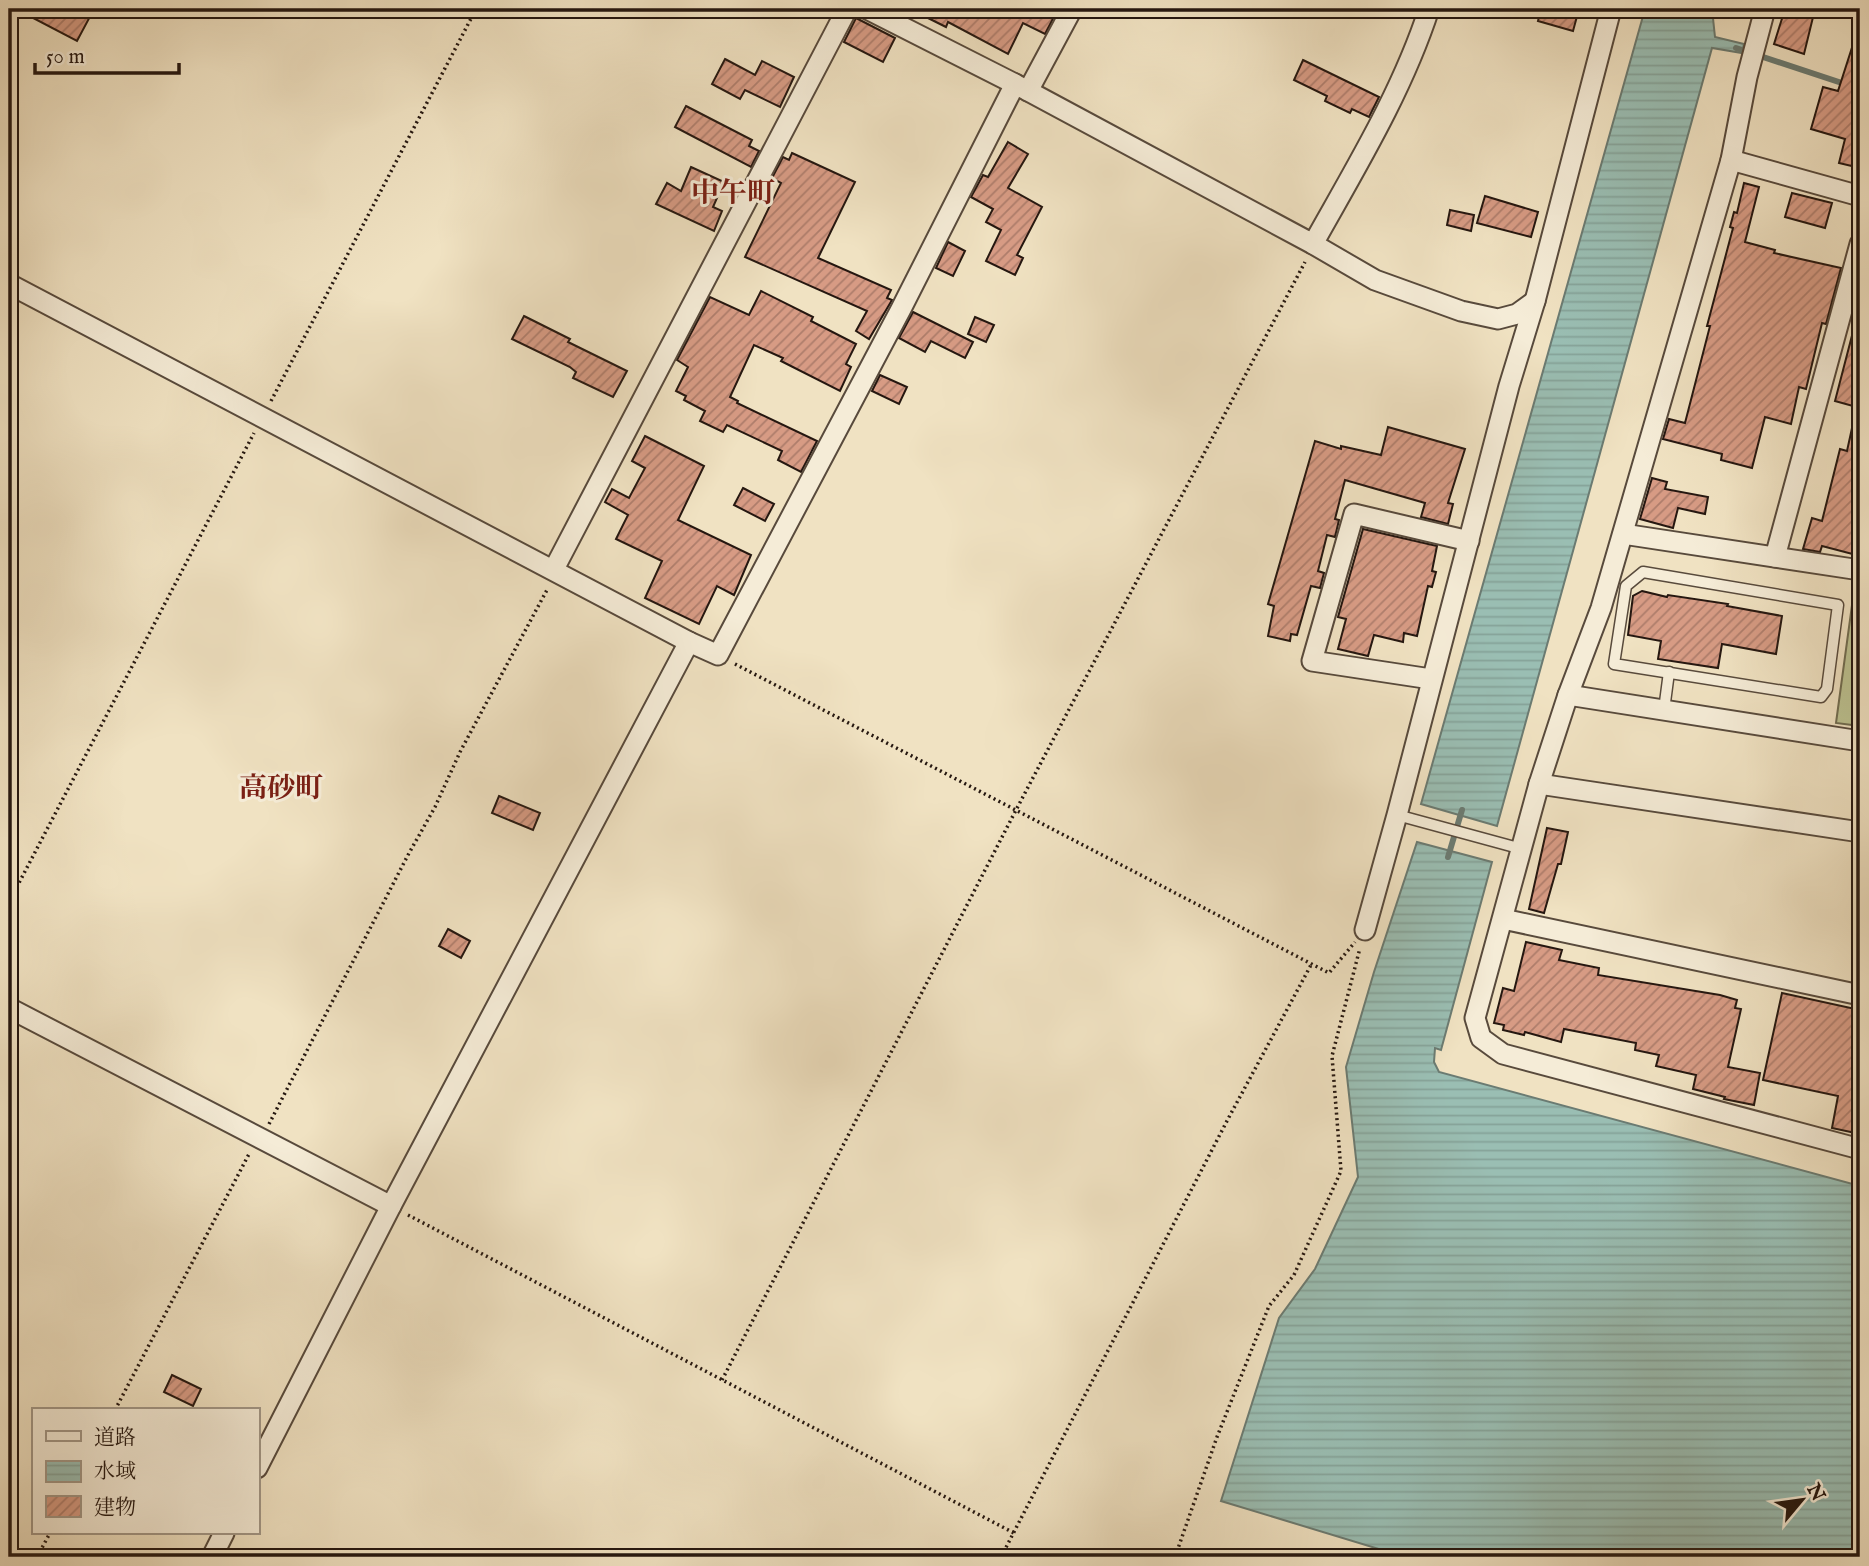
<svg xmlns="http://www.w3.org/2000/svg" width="1869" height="1566" font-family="'IM FELL English','Noto Serif JP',serif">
<defs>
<pattern id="water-rules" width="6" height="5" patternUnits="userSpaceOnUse" patternTransform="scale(1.75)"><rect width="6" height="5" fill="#9abeb3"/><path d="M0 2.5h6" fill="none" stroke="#85a399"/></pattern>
<pattern id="building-hatch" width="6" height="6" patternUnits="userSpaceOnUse" patternTransform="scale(1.75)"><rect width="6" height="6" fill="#d79b84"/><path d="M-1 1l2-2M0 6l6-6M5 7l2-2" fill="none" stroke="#ae7d6b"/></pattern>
</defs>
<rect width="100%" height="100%" fill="#f0e2c2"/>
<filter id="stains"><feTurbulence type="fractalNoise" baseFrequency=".00286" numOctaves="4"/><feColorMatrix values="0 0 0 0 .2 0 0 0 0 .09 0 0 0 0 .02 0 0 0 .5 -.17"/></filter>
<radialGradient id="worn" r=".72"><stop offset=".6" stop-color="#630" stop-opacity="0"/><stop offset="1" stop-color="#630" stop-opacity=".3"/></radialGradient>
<polygon fill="#bcc291" stroke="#706c50" stroke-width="2" points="1855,583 1860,584 1860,726 1836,723"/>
<g fill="url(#water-rules)" stroke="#6b7b72" stroke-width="2">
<polygon points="1645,9 1712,9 1715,37 1744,44 1742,53 1712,48 1497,826 1421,804"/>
<polygon points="1417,842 1492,862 1441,1050 1435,1048 1434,1062 1439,1072 1860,1186 1860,1557 1405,1557 1221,1501 1279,1318 1315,1269 1358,1177 1346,1067 1374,972"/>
</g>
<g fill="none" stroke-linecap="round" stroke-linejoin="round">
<g stroke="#6b7b72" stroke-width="6">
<polyline points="1736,48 1860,89"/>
<polyline points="1448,857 1462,810"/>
</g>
</g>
<g fill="url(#building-hatch)" stroke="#251710" stroke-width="2">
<polygon points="16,9 94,9 77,41"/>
<polygon points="910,9 1058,9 1045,34 1023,23 1008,54 948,22 946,27"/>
<polygon points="1541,9 1579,9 1573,31 1538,21"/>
<polygon points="1785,9 1815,9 1804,54 1774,44"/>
<polygon points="856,18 895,38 883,62 844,42"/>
<polygon points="1857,32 1860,32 1860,168 1839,163 1845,139 1811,129 1823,87 1838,91"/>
<polygon points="725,59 755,75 762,61 794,77 780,107 745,90 740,99 712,84"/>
<polygon points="1303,60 1379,97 1369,117 1352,109 1350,113 1325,101 1327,96 1294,80"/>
<polygon points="686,106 752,140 749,146 759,151 751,167 675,127"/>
<polygon points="1008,142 1028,154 1008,188 1042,207 1017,255 1023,258 1015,275 986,261 1001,230 986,222 993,209 971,197 983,175 988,177"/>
<polygon points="792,153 855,182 818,258 891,290 887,298 892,300 869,339 856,331 867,311 745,257 781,183 772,178 783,157 789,160"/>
<polygon points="691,167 724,182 713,207 722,211 714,231 656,204 667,183 681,191"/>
<polygon points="1744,183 1759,187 1745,242 1775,250 1774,253 1841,268 1826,324 1822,323 1806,389 1799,387 1791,424 1765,417 1752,468 1721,460 1722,454 1663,439 1669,419 1685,423 1710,326 1707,326 1733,228 1730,227 1734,212 1737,213"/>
<polygon points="1792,193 1832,203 1825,228 1785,217"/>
<polygon points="1485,196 1538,212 1531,237 1477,223"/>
<polygon points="1450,210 1474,215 1471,231 1447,225"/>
<polygon points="948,242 965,251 953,276 936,268"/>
<polygon points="761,291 813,317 811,321 856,344 846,364 851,367 840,391 781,361 783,358 754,345 730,397 738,401 737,403 817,441 801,472 778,460 782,451 727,425 723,432 700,421 705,411 684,400 686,396 676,391 688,367 677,360 710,297 749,315"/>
<polygon points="913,312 973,342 965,358 931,341 925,352 899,338"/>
<polygon points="524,316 570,339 568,342 627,371 613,397 573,378 576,372 570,367 512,339"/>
<polygon points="975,317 994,325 986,342 968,334"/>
<polygon points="1855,324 1860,325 1860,408 1835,401"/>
<polygon points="880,375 907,387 899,404 872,391"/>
<polygon points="1854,419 1860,420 1860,556 1822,546 1820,552 1803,549 1812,518 1822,521 1840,449 1847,451"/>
<polygon points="1388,427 1465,449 1448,503 1453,504 1448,524 1421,517 1425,503 1345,480 1335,519 1339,520 1335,537 1327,535 1318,571 1324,573 1320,588 1311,586 1297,635 1291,634 1290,641 1268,636 1274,606 1268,604 1315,441 1341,449 1341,446 1381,455"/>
<polygon points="645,436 704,466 678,520 751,555 734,595 717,586 699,624 645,598 662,561 616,539 628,515 605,502 612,489 629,498 645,468 632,461"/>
<polygon points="1652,478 1667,482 1665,489 1708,497 1705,514 1678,508 1673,528 1640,519"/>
<polygon points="743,488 774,504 765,521 734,505"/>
<polygon points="1363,529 1437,546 1432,571 1436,572 1432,587 1428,586 1417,636 1404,633 1403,642 1374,635 1368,656 1338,649 1346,619 1338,617"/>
<polygon points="1642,591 1667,597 1668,595 1728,604 1727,606 1782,616 1776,654 1722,644 1718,668 1658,659 1661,641 1628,635 1633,596"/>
<polygon points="499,796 540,813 533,830 492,813"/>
<polygon points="1547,828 1568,832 1561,864 1558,864 1544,913 1529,909"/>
<polygon points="448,929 470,941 461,958 439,946"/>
<polygon points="1526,942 1562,950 1559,960 1599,968 1598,975 1720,995 1737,1000 1735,1008 1741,1009 1728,1067 1760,1073 1754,1105 1724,1099 1725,1097 1693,1089 1696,1075 1656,1066 1659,1055 1635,1050 1636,1043 1564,1029 1561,1042 1525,1032 1524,1035 1503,1030 1504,1025 1494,1023 1503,988 1514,991"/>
<polygon points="1782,993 1860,1010 1860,1134 1832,1128 1838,1096 1763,1080"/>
<polygon points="172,1375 201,1389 193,1406 164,1392"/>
</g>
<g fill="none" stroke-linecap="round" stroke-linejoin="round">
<g stroke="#584a3c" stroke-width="13">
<g id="lane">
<polygon points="1643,572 1838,605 1827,689 1821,697 1614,664 1626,586"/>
<polyline points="1664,710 1669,672"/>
<polyline points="1397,815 1522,849"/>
</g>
</g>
<g stroke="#584a3c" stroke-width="23">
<g id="street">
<polyline points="867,9 1015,84 1313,244 1375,280 1461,311 1498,319 1517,314 1535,301"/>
<polyline points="1765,9 1747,77 1731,160 1601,608 1568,695 1539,784 1475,1018 1481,1038 1503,1054 1860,1149"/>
<polyline points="1028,91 1072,9"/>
<polyline points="1731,160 1860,196"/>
<path d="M1313,244C1356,167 1402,92 1429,9"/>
<polyline points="9,284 689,642 718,655 901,309 1015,84"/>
<polyline points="1623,534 1860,570"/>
<polyline points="1775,557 1860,244"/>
<polyline points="554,569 847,9"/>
<polyline points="1431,679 1312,661 1354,514 1469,541"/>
<polyline points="1568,695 1860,741"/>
<polyline points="1539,784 1860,832"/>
<polyline points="1503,919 1860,995"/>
<polyline points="1365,930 1397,815 1509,386 1535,301 1611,9"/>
<polyline points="9,1008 391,1206"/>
<polyline points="257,1468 391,1206 689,642"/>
<polyline points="212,1557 224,1533"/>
</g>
</g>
<g stroke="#251710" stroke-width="3.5" stroke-dasharray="2 3.5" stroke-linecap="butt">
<polyline points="271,401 476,9"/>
<polyline points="735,664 1329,973 1355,942"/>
<polyline points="9,902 254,433"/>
<polyline points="269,1124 408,855 435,807 460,752 548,588"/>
<polyline points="408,1215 1014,1533"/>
<polyline points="722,1380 1016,810 1305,262"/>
<polyline points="115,1410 249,1154"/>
<polyline points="37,1557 50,1533"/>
<polyline points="1001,1557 1228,1119 1311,965"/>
<polyline points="1175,1557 1217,1437 1269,1306 1294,1275 1341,1171 1332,1056 1360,948"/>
</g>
<use href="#lane" stroke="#f5ecd7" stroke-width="10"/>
<use href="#street" stroke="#f5ecd7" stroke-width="19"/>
</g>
<g text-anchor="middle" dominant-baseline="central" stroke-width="6" stroke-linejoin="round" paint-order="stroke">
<g font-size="28" font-weight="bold" fill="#7a1f14" stroke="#f5ecd7">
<text x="733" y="194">中午町</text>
<text x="281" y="789">高砂町</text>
</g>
</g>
<rect width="1869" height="1566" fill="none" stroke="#f0e2c2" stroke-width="35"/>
<rect x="10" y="10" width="1848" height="1545" fill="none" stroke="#251710" stroke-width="3.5"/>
<rect x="18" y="18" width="1834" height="1531" fill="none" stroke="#251710" stroke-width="2"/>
<rect x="32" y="1408" width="228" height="126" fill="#f5ecd7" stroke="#a29787" stroke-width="2"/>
<rect x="46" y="1431" width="35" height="10" fill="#f5ecd7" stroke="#a29787" stroke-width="2"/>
<text x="94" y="1444" font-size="21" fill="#251710">道路</text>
<rect x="46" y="1461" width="35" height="21" fill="url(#water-rules)" stroke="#a29787" stroke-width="2"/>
<text x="94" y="1478" font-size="21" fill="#251710">水域</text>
<rect x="46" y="1496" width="35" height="21" fill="url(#building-hatch)" stroke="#a29787" stroke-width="2"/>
<text x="94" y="1514" font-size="21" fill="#251710">建物</text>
<g transform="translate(1802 1500) rotate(61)" stroke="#f5ecd7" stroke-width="5" paint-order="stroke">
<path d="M0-5L12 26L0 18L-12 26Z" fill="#251710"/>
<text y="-10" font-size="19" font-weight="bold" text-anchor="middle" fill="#251710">N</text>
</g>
<path d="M35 63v10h144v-10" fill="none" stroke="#251710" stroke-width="3.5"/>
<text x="46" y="63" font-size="21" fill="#251710" stroke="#f5ecd7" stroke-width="5" paint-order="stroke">50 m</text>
<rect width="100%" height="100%" filter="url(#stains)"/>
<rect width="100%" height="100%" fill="url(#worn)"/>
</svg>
